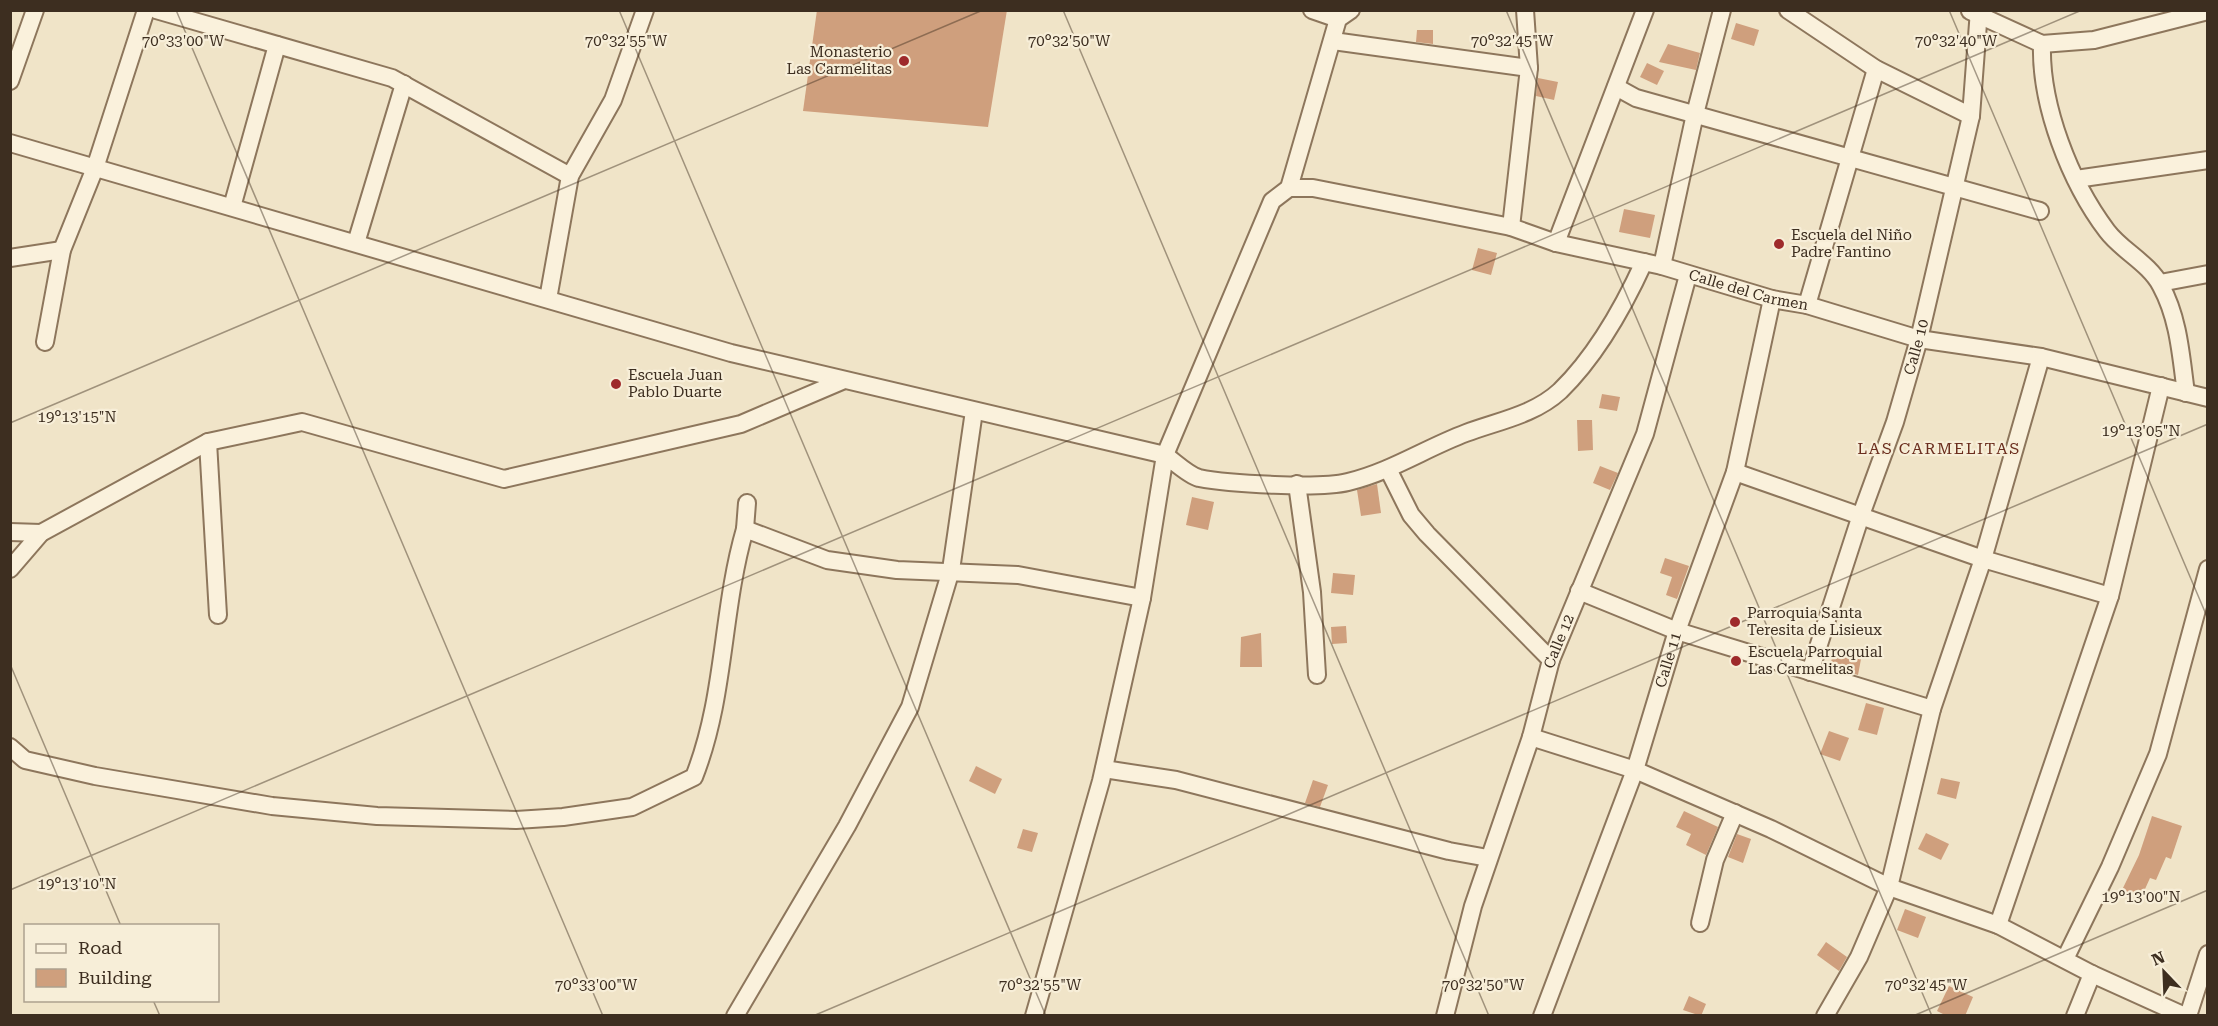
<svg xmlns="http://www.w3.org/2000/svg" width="2218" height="1026" font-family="'Roboto Serif',serif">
<rect width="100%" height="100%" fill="#f0e4c8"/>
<g fill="#cf9f7d">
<polygon points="817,10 1007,10 988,127 803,111"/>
<polygon points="1736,23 1759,30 1754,46 1731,39"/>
<polygon points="1417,30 1433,30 1433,44 1416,42"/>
<polygon points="1668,44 1700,53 1696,70 1659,62"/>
<polygon points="1647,63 1664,71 1657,85 1640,77"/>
<polygon points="1538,78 1558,82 1554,100 1536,96"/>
<polygon points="1624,209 1655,215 1650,238 1619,232"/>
<polygon points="1478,248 1497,253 1491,275 1472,270"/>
<polygon points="1602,394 1620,397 1617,411 1599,408"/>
<polygon points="1577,420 1592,420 1593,450 1578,451"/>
<polygon points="1600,466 1618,473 1610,490 1593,483"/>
<polygon points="1377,484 1381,513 1361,516 1357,490"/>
<polygon points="1192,497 1214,502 1208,530 1186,525"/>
<polygon points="1665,558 1689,566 1677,599 1666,595 1672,577 1660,573"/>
<polygon points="1333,573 1355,575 1353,595 1331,593"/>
<polygon points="1346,626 1347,643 1332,644 1331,627"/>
<polygon points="1261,633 1262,667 1240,667 1241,637"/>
<polygon points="1833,653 1861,659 1858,675 1830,667"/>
<polygon points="1866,703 1884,708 1877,735 1858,730"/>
<polygon points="1829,731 1849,738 1840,761 1820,754"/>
<polygon points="976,766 1002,779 995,794 969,781"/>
<polygon points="1941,778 1960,782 1956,799 1937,794"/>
<polygon points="1313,780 1328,785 1320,807 1305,803"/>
<polygon points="1684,811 1718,827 1706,855 1686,845 1691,834 1676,827"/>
<polygon points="2152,816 2182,826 2171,859 2166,857 2156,880 2150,878 2141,898 2122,890 2139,855"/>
<polygon points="1023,829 1038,833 1032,852 1017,848"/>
<polygon points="1926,833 1949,844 1941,860 1918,849"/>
<polygon points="1737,834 1751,839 1743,863 1728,857"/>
<polygon points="1905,909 1926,917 1918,938 1897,930"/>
<polygon points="1826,942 1847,957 1839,971 1817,955"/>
<polygon points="1949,986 1973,997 1965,1016 1947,1016 1937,1011"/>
<polygon points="1689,996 1706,1004 1701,1016 1683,1010"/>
</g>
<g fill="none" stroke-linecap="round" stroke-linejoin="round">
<g stroke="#8d765c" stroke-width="20">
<g id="street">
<polyline points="156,10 392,78 570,176"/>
<polyline points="1312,10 1338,19"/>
<polyline points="1788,10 1876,69 1971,116"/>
<polyline points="1970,11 2042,44 2094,40 2208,11"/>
<polyline points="1333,41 1529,68"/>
<path d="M2042,44C2040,105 2070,182 2107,231C2122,251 2149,263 2161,286C2179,319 2181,357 2186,393"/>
<polyline points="10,81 35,10"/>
<polyline points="1616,87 1636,98 2040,211"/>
<polyline points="10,143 731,353 1165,455 1272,201 1289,188 1338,19 1351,10"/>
<polyline points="2076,179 2208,160"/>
<path id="s1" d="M1289,188H1313L1511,227L1556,243L1662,266L1772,299L1807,305L1919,339L2041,357L2208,398"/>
<polyline points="232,207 277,45"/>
<polyline points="1511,227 1529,68 1525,10"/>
<polyline points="356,243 404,84"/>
<polyline points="1556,243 1645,10"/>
<polyline points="10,258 62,250"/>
<polyline points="1662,266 1695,114 1722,10"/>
<polyline points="2160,283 2208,274"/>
<polyline points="548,299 570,176 613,100 645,10"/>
<polyline points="1807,305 1876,69"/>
<polyline points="45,342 62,250 95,168 146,10"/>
<polyline points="208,442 218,615"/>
<polyline points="1388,469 1411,515 1427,534 1551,660"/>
<polyline points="1735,472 1983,559 2110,596"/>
<polyline points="1297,484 1312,592 1317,675"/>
<polyline points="745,529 747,503"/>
<polyline points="10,532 41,533"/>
<polyline points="10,569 41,533 208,442 302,422 504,479 741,424 842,381"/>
<polyline points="1579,591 1677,631 1932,709"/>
<path id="s2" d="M1810,672L1861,515L1895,422L1919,339L1971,116L1979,10"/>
<polyline points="1531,737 1635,770 1771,829 1889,887 1998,925 2092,974 2185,1016"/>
<path d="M10,747L25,760L95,776L272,806L377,816L516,820L563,817L632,807L694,777C726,696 721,612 745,529L827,560L897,570L1018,575L1142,598"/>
<polyline points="1104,769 1176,780 1449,851 1488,858"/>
<polyline points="1700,923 1715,860 1735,813"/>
<polyline points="1998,925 2110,596 2161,386"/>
<polyline points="2065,959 2110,867 2158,754 2208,569"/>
<polyline points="735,1016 847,826 910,707 951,570 974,411"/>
<path d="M1034,1016L1101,781L1142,598L1165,455C1175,462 1188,475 1199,478C1229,484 1320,489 1348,482C1390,472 1426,448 1466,433C1498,421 1534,415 1560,391C1597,355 1623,308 1644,262"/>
<path id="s3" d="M1445,1016L1473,906L1531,737L1551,660L1645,434L1688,275"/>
<path id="s4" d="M1542,1016L1635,770L1677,631L1735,472L1772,299"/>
<polyline points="1825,1016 1859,957 1889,887 1932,709 1983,559 2041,357"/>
<polyline points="2075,1016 2092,974"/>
<polyline points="2188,1016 2208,954"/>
</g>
</g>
<use href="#street" stroke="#faf1dc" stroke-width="16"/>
</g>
<path fill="none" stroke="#3d2e20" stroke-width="1.5" stroke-opacity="0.45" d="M176,10L603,1016M619,10L1046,1016M1063,10L1489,1016M1506,10L1932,1016M1949,10L2208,619M10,423L983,10M10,664L121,926M10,890L2082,10M153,1000L160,1016M813,1016L2208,424M1913,1016L2208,890"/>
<g fill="#9e2a2b" stroke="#f7eed8" stroke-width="2">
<circle cx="904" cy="61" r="6"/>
<circle cx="1779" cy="244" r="6"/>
<circle cx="616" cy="384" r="6"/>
<circle cx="1735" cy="622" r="6"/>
<circle cx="1736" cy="661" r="6"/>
</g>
<g text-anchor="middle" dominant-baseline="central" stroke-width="4.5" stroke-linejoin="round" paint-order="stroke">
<g font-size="15" fill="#3d2e20" stroke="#f7eed8" text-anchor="start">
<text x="892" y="52" text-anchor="end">Monasterio<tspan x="892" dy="17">Las Carmelitas</tspan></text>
<text x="1791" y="235">Escuela del Niño<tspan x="1791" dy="17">Padre Fantino</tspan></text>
<text x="628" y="375">Escuela Juan<tspan x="628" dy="17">Pablo Duarte</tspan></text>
<text x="1747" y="613">Parroquia Santa<tspan x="1747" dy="17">Teresita de Lisieux</tspan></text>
<text x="1748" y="652">Escuela Parroquial<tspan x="1748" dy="17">Las Carmelitas</tspan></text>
</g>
<g font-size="15" fill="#3d2e20" stroke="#f7eed8">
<text stroke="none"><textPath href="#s1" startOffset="472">Calle del Carmen</textPath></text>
<text stroke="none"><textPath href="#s2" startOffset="342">Calle 10</textPath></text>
<text stroke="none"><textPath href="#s3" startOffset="392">Calle 12</textPath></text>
<text stroke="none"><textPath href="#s4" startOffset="378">Calle 11</textPath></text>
</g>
<g font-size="16" letter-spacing="1.5" fill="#6b2e1e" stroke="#f7eed8">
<text x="1939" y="448">LAS CARMELITAS</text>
</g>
</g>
<g font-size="15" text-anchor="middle" fill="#3d2e20" stroke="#f7eed8" stroke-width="4.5" stroke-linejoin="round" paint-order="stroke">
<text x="183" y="46">70°33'00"W</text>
<text x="626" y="46">70°32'55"W</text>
<text x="1069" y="46">70°32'50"W</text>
<text x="1512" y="46">70°32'45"W</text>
<text x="1956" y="46">70°32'40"W</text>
<text x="77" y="422">19°13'15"N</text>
<text x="2141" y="436">19°13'05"N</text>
<text x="77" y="889">19°13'10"N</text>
<text x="2141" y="902">19°13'00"N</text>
<text x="596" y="990">70°33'00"W</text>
<text x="1040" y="990">70°32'55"W</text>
<text x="1483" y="990">70°32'50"W</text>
<text x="1926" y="990">70°32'45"W</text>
</g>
<rect width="2218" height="1026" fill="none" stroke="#3d2e20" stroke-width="24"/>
<rect x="24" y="924" width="195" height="78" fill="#f7eed8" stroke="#ada18e" stroke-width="1.5"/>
<rect x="36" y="944" width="30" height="9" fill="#faf1dc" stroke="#ada18e" stroke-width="1.5"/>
<text x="78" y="954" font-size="18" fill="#3d2e20">Road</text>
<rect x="36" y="969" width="30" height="18" fill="#cf9f7d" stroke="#ada18e" stroke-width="1.5"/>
<text x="78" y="984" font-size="18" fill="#3d2e20">Building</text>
<g transform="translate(2164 972) rotate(337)" stroke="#f7eed8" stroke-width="4.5" paint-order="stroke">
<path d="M0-4.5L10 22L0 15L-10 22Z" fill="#3d2e20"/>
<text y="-9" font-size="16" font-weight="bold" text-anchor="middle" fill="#3d2e20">N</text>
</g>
</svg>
